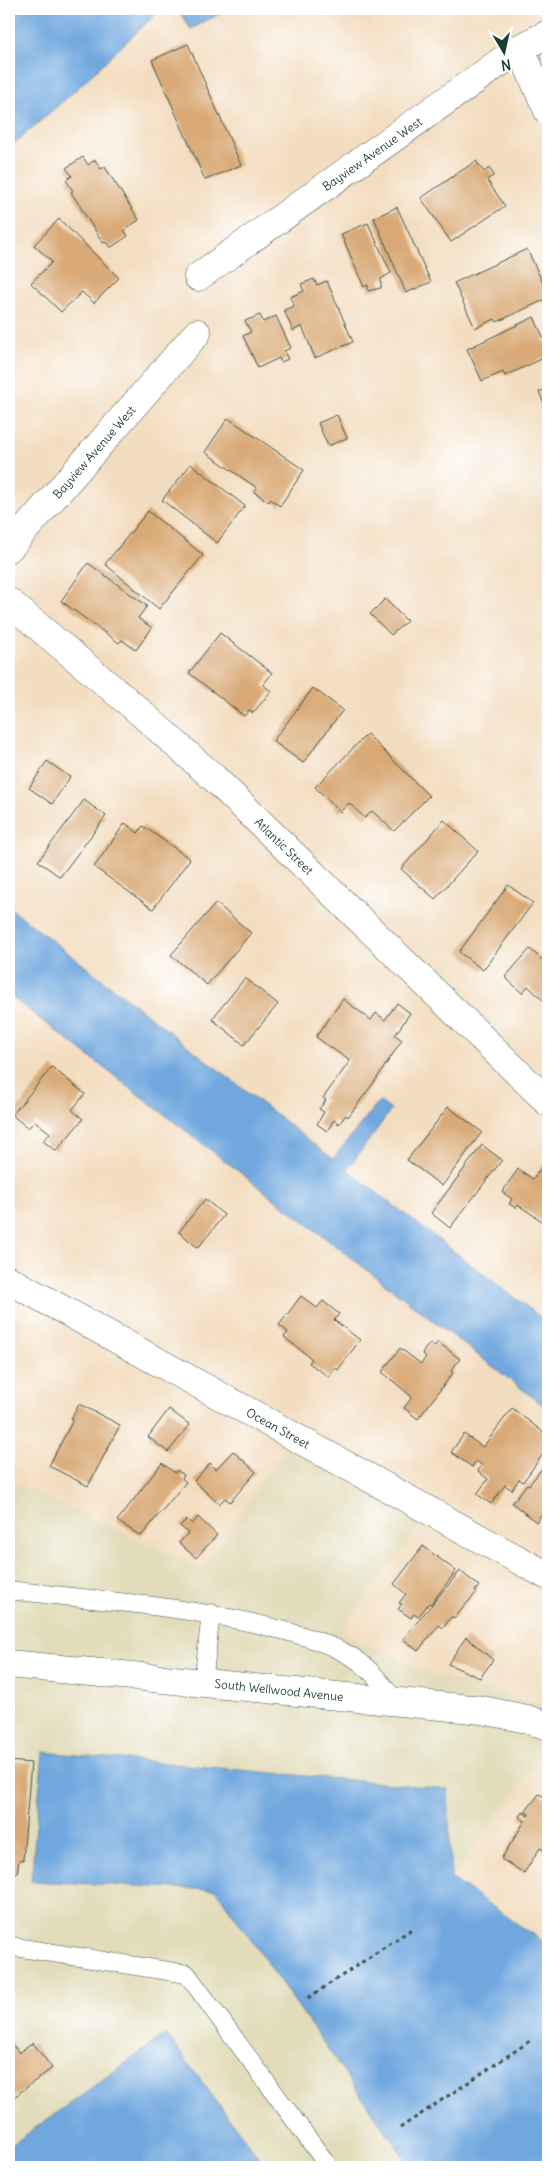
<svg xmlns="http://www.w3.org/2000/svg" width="557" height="2176" font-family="Delius,sans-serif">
<rect width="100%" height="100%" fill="#fff"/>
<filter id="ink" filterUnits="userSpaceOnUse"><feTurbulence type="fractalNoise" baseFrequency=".02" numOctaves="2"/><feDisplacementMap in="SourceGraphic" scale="10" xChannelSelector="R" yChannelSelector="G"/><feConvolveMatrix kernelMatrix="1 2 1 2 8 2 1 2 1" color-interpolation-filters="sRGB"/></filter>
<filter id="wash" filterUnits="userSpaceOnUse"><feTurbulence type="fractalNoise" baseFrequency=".0096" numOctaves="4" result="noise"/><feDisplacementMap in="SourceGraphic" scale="20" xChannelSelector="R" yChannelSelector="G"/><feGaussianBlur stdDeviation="1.12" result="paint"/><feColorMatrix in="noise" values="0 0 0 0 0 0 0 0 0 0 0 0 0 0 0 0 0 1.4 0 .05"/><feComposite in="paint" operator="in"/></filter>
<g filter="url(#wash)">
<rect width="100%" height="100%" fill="#f3ddc0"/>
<polygon fill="#e2dcba" points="296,1430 437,1504 339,1632 438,1676 548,1706 548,1747 451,1878 448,1789 31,1881 216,1890 411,2167 266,2167 166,2034 9,2147 9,1480 203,1569"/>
<g fill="#6fa7de" stroke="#477289">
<polygon points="9,9 161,9 68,97 9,148"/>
<polygon points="177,9 229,9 191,29"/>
<polygon points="9,907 333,1159 379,1101 391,1110 347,1170 548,1323 548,1409 9,995"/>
<polygon points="43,1752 448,1789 451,1878 548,1945 548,2167 411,2167 216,1890 31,1881"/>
<polygon points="166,2034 266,2167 9,2167 9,2147"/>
</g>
<g id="blocks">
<g fill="#d9aa77">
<polygon points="188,44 241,165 205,180 152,60"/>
<polygon points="83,157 88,165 95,160 101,169 105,167 139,220 124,230 128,236 110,248 106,242 103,243 71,192 73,191 66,180 72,176 66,168"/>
<polygon points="476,161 484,172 489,168 494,175 487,180 505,206 451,242 421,198"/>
<polygon points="397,207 431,282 406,293 374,218"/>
<polygon points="59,219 119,278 94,303 82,292 61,312 31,283 52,262 34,245"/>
<polygon points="368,223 391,273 381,279 381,288 368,291 368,285 364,287 341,234"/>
<polygon points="527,249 548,294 548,298 497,322 495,319 475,328 454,283"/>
<polygon points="314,279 317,285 327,281 353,342 315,358 302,326 293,331 284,310 294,306 290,297 304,291 301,284"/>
<polygon points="260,315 263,322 276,316 291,348 284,351 288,359 281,362 279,358 258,368 243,336 251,332 245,321"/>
<polygon points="534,317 548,348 548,356 505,376 503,372 482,381 467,349"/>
<polygon points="548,388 548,412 539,392"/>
<polygon points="337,415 347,438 328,446 318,423"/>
<polygon points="228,418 304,470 280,506 270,499 269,502 254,492 257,488 205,452"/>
<polygon points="191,464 245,506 217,543 162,500"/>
<polygon points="148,511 203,555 159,609 105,564"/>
<polygon points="88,563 147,606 138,618 152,628 136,650 122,640 119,643 61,601"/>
<polygon points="385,599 407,621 391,635 370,614"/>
<polygon points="220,633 272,673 263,685 271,691 253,713 249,710 244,716 189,673"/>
<polygon points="313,688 343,710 303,763 273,741"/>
<polygon points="367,734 429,796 394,831 372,811 365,818 349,803 340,812 315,787"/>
<polygon points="47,761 70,777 52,804 29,788"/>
<polygon points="84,800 106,816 60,877 38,861"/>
<polygon points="444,820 478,851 435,899 401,869"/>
<polygon points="125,823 138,833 143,826 190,859 153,909 94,867"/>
<polygon points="508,885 533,903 483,970 459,952"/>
<polygon points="216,903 251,933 207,985 171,955"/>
<polygon points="530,949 548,965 548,1005 528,986 522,993 505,977"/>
<polygon points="245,978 278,1004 244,1045 212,1019"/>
<polygon points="343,999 371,1020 376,1013 385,1020 397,1003 410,1013 395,1035 402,1040 375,1081 348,1117 346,1115 339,1124 334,1120 327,1131 317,1124 324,1112 319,1109 326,1100 323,1098 350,1061 316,1037"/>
<polygon points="52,1067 85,1094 72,1110 83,1119 56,1151 43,1141 50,1133 35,1121 28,1128 12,1115"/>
<polygon points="448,1107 482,1132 442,1186 407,1160"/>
<polygon points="482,1145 502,1160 450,1228 431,1213"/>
<polygon points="544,1164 548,1166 548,1225 518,1205 516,1208 509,1204 512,1199 502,1192 518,1169 533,1179"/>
<polygon points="205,1199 224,1215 198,1248 179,1232"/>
<polygon points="301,1296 317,1308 323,1301 339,1314 334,1320 360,1340 338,1370 335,1368 329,1377 309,1363 312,1359 284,1337 288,1332 279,1325"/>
<polygon points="438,1342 460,1359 451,1371 453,1373 418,1419 404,1408 412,1397 382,1372 400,1348 421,1364 426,1357 422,1353 430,1343 435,1346"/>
<polygon points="79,1404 120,1425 88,1486 49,1466 73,1420 71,1419"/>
<polygon points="512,1408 548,1436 548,1447 523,1482 519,1479 512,1490 505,1485 491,1504 477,1494 488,1479 478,1471 482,1465 476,1461 472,1467 451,1452 464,1434 483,1447"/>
<polygon points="169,1409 190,1425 168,1452 148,1437"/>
<polygon points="233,1451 256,1472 230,1502 225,1498 219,1504 194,1481 210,1463 216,1469"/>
<polygon points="548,1461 548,1506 536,1522 512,1503 527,1484 529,1485"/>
<polygon points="162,1463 175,1473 177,1470 184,1475 182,1478 186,1482 141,1536 117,1521"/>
<polygon points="198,1517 217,1535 196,1558 179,1543 188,1533 180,1526 187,1519 192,1524"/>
<polygon points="423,1546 456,1571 431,1604 429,1603 418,1617 414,1614 411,1618 398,1609 402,1604 399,1603 406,1594 394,1584"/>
<polygon points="460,1571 479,1586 475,1591 477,1592 454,1618 452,1616 443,1628 439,1625 418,1651 403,1639"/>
<polygon points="466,1637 493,1660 480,1678 448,1664"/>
<polygon points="9,1761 31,1763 23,1860 19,1860 17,1873 9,1872"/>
<polygon points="539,1794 548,1799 548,1853 540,1848 524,1873 501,1859 525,1821 519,1817 522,1812 528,1816 529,1814 525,1812"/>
<polygon points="9,2040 19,2053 33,2043 52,2068 9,2101"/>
</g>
</g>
</g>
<g filter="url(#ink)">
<use href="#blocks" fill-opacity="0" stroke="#3f5549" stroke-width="1"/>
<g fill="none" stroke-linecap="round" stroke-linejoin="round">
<g stroke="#3f5549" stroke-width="19">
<g id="lane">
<path d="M9,1590C92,1600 176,1605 257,1624C291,1632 324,1640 354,1658C372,1670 383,1685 396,1702"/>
<polyline points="203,1683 211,1613"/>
<polyline points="9,1946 187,1974 329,2167"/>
</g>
</g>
<g stroke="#3f5549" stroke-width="29">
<g id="street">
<polyline points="520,48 548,111"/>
<polyline points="198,277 520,48 548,34"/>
<polyline points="9,548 197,333"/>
<polyline points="9,602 133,706 214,778 548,1102"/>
<polyline points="9,1280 548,1576"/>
<polyline points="9,1664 482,1710 527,1719 548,1726"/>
</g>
</g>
<g stroke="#3f5549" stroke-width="3" stroke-dasharray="4 4" stroke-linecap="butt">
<polyline points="308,1998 412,1929"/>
<polyline points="400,2128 533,2039"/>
</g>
<use href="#lane" stroke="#fff" stroke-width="18"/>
<use href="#street" stroke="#fff" stroke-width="28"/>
</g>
</g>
<g text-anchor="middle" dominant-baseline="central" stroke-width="4.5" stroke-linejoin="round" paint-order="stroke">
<g font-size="12" fill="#1f3d34" stroke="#fff">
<text transform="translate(372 154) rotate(-35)">Bayview Avenue West</text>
<text transform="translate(94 452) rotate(-49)">Bayview Avenue West</text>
<text transform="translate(284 846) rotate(44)">Atlantic Street</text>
<text transform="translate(278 1428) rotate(29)">Ocean Street</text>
<text transform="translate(279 1690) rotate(6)">South Wellwood Avenue</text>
</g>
</g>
<rect width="557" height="2176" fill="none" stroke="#fff" stroke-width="30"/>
<g transform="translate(504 52) rotate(171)" stroke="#ffffff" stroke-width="4" paint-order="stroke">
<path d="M0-4L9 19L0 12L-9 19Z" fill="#1f3d34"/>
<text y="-8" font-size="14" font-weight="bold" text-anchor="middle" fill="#1f3d34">N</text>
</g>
</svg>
